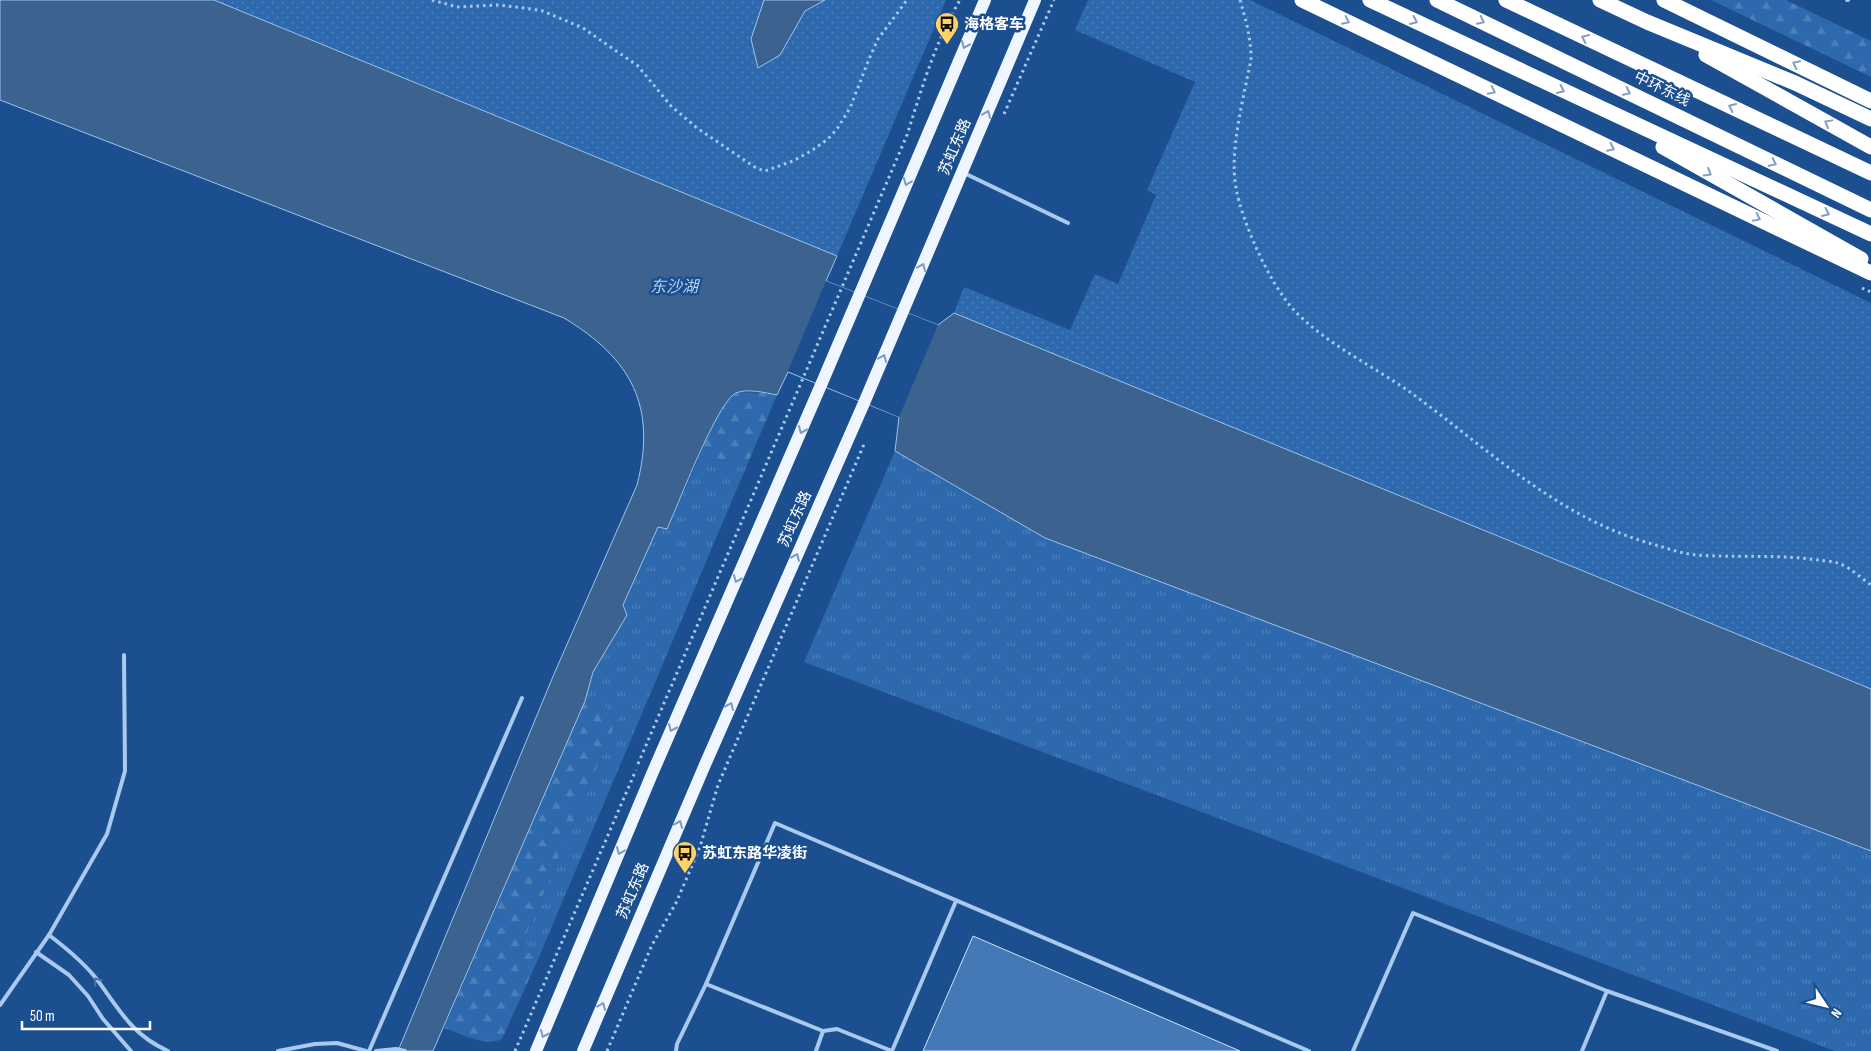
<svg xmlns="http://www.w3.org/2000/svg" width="1871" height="1051" font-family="'Sofia Sans Condensed','Noto Sans SC',sans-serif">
<defs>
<pattern id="grass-tufts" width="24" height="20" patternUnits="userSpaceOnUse" patternTransform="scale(1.25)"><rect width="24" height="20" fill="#2e69ad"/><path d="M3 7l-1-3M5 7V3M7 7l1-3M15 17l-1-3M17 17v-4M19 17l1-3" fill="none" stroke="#4d80b9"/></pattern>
<pattern id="forest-firs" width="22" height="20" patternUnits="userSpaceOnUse" patternTransform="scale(1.25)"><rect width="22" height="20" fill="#2e69ad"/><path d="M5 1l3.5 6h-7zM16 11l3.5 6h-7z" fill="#4d80b9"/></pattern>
<pattern id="park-dots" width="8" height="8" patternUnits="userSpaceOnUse" patternTransform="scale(1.25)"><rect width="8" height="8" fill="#2e69ad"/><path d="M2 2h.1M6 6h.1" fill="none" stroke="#4d80b9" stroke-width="1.8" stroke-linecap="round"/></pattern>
</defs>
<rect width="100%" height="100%" fill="#1b4f8f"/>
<g fill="url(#grass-tufts)">
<polygon points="895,451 1045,538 1871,851 1871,1051 1835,1051 804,662"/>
<polygon points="699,457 747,465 539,957 520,949 621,711 585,701 593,672 627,615 623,606 658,527 667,529"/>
</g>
<g fill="url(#forest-firs)">
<polygon points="1711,0 1786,0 1871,41 1871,77"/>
<path d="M738,392L764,393L777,395L747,465L699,457C708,436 717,404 738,392Z"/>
<path d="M585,701L621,711L520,949L539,957L502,1039C484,1047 462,1034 444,1028Z"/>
</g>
<g fill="url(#park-dots)">
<polygon points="214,0 946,0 837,256"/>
<polygon points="1088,0 1250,0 1871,303 1871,689 954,313 964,287 1070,330 1095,274 1118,284 1156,195 1147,190 1195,82 1075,30"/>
</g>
<g fill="#3c6290" stroke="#9cc4f0">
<path d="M0,0H214L837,256L826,281L938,325L954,313L1871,689V851L1045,538L895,451L899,417L788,372L777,395C766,393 747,388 736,393C717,402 678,505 667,529L658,527L623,605L627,615L593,672L585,701L433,1051H398L554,674L637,485C657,407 632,359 564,318L0,100Z"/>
<polygon points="764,0 825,0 805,11 780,55 758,68 751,39"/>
</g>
<polygon fill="#1b4f8f" points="826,281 938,325 899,417 788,371"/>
<polygon fill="#4478b7" stroke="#cfe3fa" points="973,936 1240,1051 923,1051"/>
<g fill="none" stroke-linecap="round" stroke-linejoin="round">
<g stroke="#a9c9ee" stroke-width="3" stroke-dasharray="2.5 4" stroke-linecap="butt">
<polyline points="432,0 457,7 498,5 524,8 543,11 583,28 638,66 671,106 697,128 756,168 765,171 793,161 811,151 828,139 837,129 850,108 869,59 878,39 907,0"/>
<path d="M1240,0C1246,20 1251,38 1251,59C1244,97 1229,150 1236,188C1242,222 1270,284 1293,309C1323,342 1373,366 1410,392C1487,448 1558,518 1652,544C1667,548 1682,554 1697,555C1737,558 1778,554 1818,560C1825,561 1834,561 1840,564C1851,568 1861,578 1871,585"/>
<polyline points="1004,114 1054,0"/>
<polyline points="1862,288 1871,292"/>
<path d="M638,764L907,135C922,88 935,42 960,0"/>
<polyline points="515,1051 636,770"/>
<polyline points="607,1051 652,945 676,903 700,847 718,785 865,442"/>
</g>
<g stroke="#a9c9ee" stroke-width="4">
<polyline points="1847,0 1848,0"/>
<polyline points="964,173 1068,223"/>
<path d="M49,935C66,948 82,961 95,977C119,1008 130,1034 168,1051"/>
<polyline points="36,952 69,975 88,996 103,1019 131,1051"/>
<polyline points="706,984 823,1031 837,1029 892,1051 956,901"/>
<polyline points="0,1005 49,935 107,834 125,771 124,655"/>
<polyline points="278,1051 315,1044 337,1043 366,1051"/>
<polyline points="369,1051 522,698"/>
<polyline points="376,1051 396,1049 405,1051"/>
<polyline points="676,1051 677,1044 706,984 775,823 1309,1051"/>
<polyline points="816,1051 823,1031"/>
<polyline points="1353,1051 1413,913 1607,991 1777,1051"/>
<polyline points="1582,1051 1607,991"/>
</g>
<g stroke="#f0f6ff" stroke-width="12">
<polyline points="536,1051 652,774 821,385 985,0"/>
<polyline points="583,1051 704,767 864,403 1035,0"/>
</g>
<g stroke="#fff" stroke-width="15">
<polyline points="1302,0 1871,273"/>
<polyline points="1370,0 1871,234"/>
<polyline points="1437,0 1871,210"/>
<polyline points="1506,0 1871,173"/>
<polyline points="1600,0 1647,22 1795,83 1871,119"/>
<polyline points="1664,0 1871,101"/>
<polyline points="1706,55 1871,147"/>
<polyline points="1663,147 1861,259"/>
</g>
</g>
<defs><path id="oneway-chevron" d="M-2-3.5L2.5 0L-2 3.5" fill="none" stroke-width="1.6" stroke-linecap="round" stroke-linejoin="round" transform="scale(1.25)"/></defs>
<g stroke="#829ec1">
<use href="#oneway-chevron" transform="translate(1346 21) rotate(26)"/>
<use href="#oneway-chevron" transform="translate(1414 21) rotate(25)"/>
<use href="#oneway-chevron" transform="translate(1481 21) rotate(26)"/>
<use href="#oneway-chevron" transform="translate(1585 38) rotate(-155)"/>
<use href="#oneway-chevron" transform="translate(1796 64) rotate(-154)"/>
<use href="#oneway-chevron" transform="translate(1561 90) rotate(25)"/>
<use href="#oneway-chevron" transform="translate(1492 91) rotate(26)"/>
<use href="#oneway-chevron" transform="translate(1627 92) rotate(26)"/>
<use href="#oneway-chevron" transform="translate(1732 107) rotate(-155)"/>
<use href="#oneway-chevron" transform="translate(1828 123) rotate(-151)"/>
<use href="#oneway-chevron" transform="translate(1611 148) rotate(26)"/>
<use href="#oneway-chevron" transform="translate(1773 163) rotate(26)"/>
<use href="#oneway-chevron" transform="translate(1708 173) rotate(31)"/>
<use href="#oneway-chevron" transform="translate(1826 213) rotate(25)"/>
<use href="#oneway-chevron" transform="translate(1757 218) rotate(26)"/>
</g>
<g stroke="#7b9ac1">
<use href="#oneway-chevron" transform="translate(965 45) rotate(113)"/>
<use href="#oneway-chevron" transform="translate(987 114) rotate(-67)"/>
<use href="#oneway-chevron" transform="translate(907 182) rotate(112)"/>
<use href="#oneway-chevron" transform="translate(922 267) rotate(-67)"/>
<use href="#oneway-chevron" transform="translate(883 358) rotate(-67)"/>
<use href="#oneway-chevron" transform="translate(802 430) rotate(114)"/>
<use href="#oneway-chevron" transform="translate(796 557) rotate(-66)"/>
<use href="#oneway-chevron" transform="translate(737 579) rotate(114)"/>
<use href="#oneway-chevron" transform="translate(730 706) rotate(-66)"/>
<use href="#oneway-chevron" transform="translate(672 728) rotate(114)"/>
<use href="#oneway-chevron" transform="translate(679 824) rotate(-67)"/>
<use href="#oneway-chevron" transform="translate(620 851) rotate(113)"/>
<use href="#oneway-chevron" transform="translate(602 1006) rotate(-67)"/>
<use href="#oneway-chevron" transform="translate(544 1034) rotate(114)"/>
</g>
<use stroke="#4674ac" href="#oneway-chevron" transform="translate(97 981) rotate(-126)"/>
<defs>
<g id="bus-pin" transform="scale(1.25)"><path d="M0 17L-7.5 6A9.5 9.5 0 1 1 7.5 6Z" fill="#ffd166" stroke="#1b4f8f"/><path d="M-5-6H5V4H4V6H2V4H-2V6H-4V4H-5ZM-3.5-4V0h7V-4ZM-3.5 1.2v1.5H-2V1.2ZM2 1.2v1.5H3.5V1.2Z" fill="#111"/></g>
</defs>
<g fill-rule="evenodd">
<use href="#bus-pin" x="947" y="24"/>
<use href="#bus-pin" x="685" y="853"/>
</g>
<g text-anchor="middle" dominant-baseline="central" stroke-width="5" stroke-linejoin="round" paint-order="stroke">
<g font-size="15" font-weight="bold" fill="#fff" stroke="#1b4f8f" text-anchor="start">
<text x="964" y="24">海格客车</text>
<text x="702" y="853">苏虹东路华凌街</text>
</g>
<g font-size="15" fill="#fff" stroke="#1b4f8f">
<text transform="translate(1662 89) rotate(26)">中环东线</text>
<text transform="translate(955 147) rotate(-67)">苏虹东路</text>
<text transform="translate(795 519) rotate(-66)">苏虹东路</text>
<text transform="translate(633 891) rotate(-67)">苏虹东路</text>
</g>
<g font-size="16" font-style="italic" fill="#b5d3f5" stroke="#1b4f8f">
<text x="674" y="287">东沙湖</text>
</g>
</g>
<g transform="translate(1826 1006) rotate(125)" stroke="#1b4f8f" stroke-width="4" paint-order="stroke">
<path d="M0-4L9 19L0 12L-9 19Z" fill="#ffffff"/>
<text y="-8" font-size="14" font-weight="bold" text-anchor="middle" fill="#ffffff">N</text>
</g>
<path d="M22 1021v8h128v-8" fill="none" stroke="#ffffff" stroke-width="2.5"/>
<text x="30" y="1021" font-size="15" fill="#ffffff" stroke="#1b4f8f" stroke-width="4" paint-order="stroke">50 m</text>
</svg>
